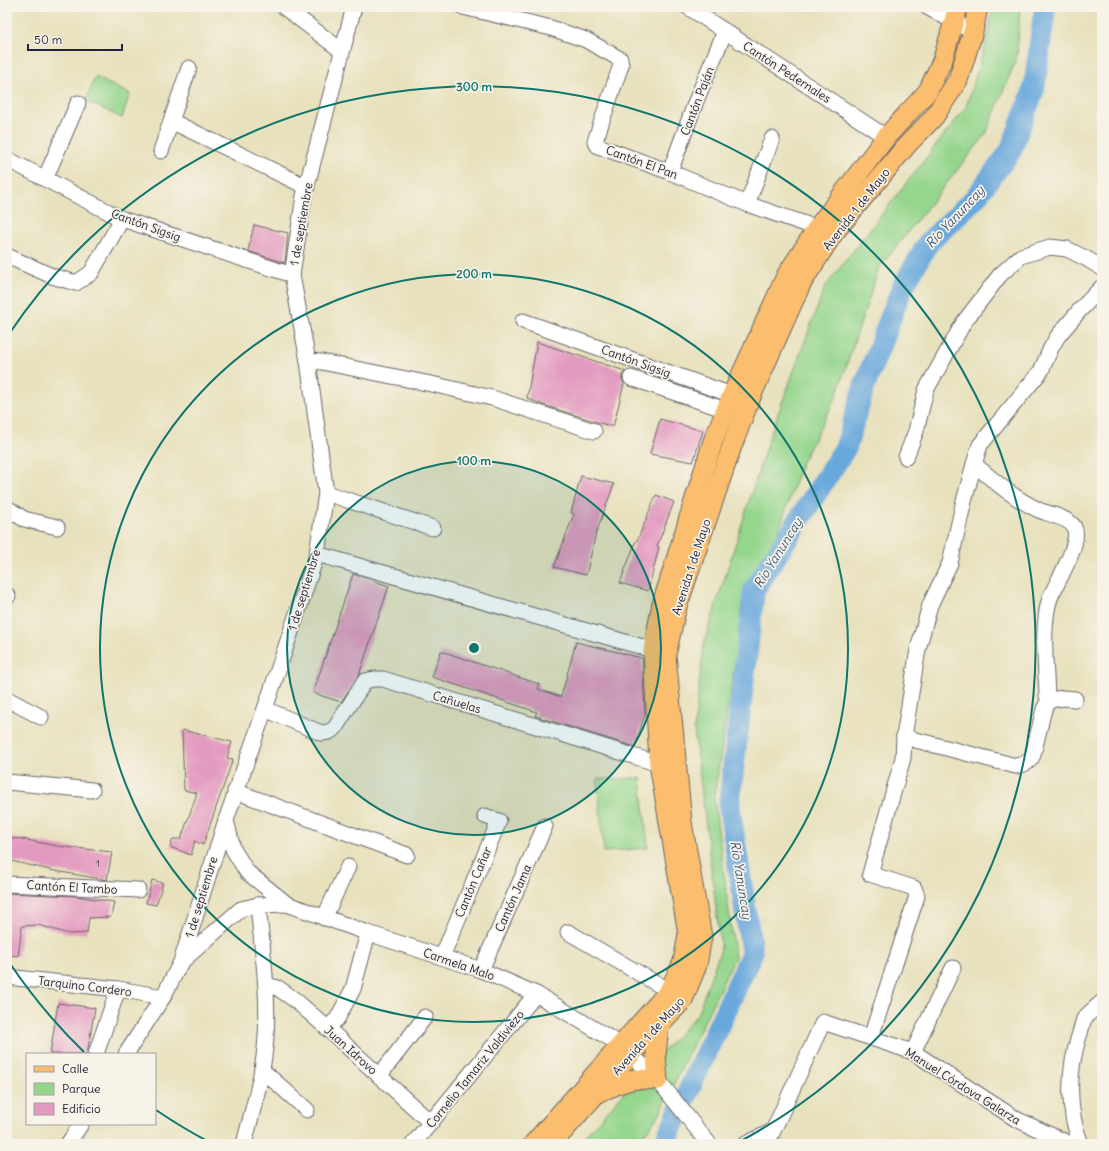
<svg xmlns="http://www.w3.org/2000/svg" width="1109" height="1151" font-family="Delius,sans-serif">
<rect width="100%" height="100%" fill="#f7f3e8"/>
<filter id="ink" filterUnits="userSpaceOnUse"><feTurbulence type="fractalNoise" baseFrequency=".025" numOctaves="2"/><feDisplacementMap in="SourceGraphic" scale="8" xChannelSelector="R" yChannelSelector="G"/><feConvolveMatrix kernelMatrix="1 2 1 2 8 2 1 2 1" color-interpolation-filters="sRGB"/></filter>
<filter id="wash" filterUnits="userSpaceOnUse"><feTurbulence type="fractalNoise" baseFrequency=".012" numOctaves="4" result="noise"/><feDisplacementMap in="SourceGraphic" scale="16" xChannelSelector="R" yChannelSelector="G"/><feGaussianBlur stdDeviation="0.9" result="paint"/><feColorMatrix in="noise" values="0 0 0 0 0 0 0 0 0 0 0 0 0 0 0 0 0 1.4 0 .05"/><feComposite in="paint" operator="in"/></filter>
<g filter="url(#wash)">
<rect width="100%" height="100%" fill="#e8e1bd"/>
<g fill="#95d68d" stroke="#5c7c64">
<polygon points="992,7 1020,7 1017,57 986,134 879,268 835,400 801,464 735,662 714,798 735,957 659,1115 637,1144 578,1144 630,1086 697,1015 721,949 694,729 704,643 770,435 825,287 966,107 988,36"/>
<polygon points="95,77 130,94 122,118 86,101"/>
<polygon points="641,778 648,848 604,852 597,779"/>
</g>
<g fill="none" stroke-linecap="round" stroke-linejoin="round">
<polyline stroke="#69a8dc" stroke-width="22" points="664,1144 752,953 729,805 754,590 846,447 864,387 902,288 928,243 975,198 1010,152 1034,89 1045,7"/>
</g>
<g id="blocks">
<g fill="#e39ac0">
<polygon points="254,225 288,233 285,263 248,251"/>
<polygon points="537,342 625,371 622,376 622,380 624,384 613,427 543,405 527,398"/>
<polygon points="660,419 703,431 693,462 650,454"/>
<polygon points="581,476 614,484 596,533 586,575 554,567 574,514 571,513"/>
<polygon points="656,495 674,502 657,546 659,547 648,591 620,583 636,541 637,541"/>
<polygon points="353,574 389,586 359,675 341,702 313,693"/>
<polygon points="576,642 642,658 645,714 635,747 535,716 537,712 432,677 441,651 539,684 538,689 561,697"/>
<polygon points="182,730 232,742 227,758 233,759 203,845 195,841 191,855 170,847 173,839 181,839 197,793 184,790"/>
<polygon points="7,838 22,839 57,846 112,852 107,880 55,871 7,860"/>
<polygon points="152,880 163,883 156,905 146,903"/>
<polygon points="7,893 76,896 114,902 111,917 89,918 87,933 69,934 38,925 22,926 18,956 7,955"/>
<polygon points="58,1003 95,1008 87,1054 50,1054"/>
</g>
</g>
</g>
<g filter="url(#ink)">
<use href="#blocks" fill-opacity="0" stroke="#676568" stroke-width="1"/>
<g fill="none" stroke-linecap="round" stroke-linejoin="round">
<g stroke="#676568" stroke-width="17">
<g id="minor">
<polyline points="284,7 342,51"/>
<polyline points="463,7 551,28 586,40 620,59 621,65 595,141 598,146 670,172 747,204 817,228"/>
<polyline points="688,7 886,137"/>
<polyline points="927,7 973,32"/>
<polyline points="171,121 307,187"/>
<polyline points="161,151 189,68"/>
<polyline points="7,159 122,219 292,275"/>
<polyline points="670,172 696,101 725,31"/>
<polyline points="45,179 78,103"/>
<polyline points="747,204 772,139"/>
<polyline points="7,256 52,276 76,283 91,273 122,219"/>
<polyline points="523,321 732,395 741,397"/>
<polyline points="308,361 322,362 436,385 492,398 594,431"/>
<polyline points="631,378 726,410"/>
<polyline points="906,457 916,431 926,390 964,322 1000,275 1021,256 1050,247 1067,249 1087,259 1102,268"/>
<path d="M974,464C995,482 1016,500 1041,511C1050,514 1070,519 1074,527C1082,543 1056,583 1050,598C1041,625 1046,667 1047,696L1049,700"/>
<polyline points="326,493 433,528"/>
<polyline points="7,508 24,519 57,527"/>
<polyline points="317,554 653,650"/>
<polyline points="7,595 8,596"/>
<polyline points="7,699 41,717"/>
<polyline points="265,709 321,733 329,732 335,728 365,681 374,679 383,679 659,764 668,765"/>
<path d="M904,737L1016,766C1024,765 1030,762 1033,755L1044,709L1049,700L1064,698L1075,699"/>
<polyline points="7,782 92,790"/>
<polyline points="235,791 407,855"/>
<polyline points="226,820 233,849 247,872 287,904 368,933 481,970 536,994 621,1045 658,1080 709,1144"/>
<polyline points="7,884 138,890"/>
<polyline points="324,918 348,867"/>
<polyline points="568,932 678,996"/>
<polyline points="442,957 499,821 485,816"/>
<polyline points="182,961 241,909 258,905 287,904"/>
<polyline points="481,970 545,826"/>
<polyline points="7,977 118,989 163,997"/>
<polyline points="266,985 278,988 295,1000 327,1028 431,1123"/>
<polyline points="327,1028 337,1019 353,989 368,933"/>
<polyline points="871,1037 917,896 914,888 870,874 903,758 904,737 918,649 930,605 950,563 963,505 974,464 980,445 1041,371 1051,348 1058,336 1079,311 1102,287"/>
<polyline points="913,1052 953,968"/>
<polyline points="96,1054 118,989"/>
<polyline points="126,1054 163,997 181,962 226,820 265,709 317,554 326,493 308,361 292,275 304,196 354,7"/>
<polyline points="262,1070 307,1110"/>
<polyline points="379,1076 425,1017"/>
<polyline points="68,1144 81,1124"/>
<path d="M244,1144C253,1108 264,1073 266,1036C269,993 262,948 258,905"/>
<polyline points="413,1144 536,994"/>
<polyline points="746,1144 771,1132"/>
<polyline points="767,1144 823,1022 913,1052 1016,1119 1070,1144"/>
<path d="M1081,1144C1067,1110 1068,1071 1079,1036C1081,1031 1082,1024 1084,1019C1088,1013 1097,1007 1102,1002"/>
</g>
</g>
<g stroke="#676568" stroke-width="21">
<g id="major">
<polyline points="602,1091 624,1082 635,1079 658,1080 656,1056 659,1024"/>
<polyline points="533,1144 669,991 683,962 688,934 659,764 653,650 662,604 713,441 732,395 786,276 817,228 886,137 928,91 943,59 958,7"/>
<polyline points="552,1144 631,1054 683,1000 697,965 702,937 682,822 666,655 676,610 732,446 750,399 801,284 833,234 907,145 934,117 958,80 973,32 978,7"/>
</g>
</g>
<use href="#minor" stroke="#fff" stroke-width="15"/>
<use href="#major" stroke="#fabe6e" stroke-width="19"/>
</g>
</g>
<circle cx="474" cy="648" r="187" fill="#0f766e" fill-opacity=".12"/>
<g fill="none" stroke="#0f766e" stroke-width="2">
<circle cx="474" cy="648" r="187"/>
<circle cx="474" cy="648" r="374"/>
<path d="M211 1143A561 561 0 0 1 156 1110M84 1052A561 561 0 0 1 9 962M9 334A561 561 0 1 1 737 1143"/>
</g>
<g text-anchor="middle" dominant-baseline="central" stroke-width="3.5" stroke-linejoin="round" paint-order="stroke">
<g font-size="10" fill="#52405c">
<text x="98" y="863">1</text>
</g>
<g font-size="12" fill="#22223b" stroke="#f7f3e8">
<text transform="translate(787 72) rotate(33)">Cantón Pedernales</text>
<text transform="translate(697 101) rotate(-69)">Cantón Paján</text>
<text transform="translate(642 162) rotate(20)">Cantón El Pan</text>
<text transform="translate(856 209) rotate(-52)">Avenida 1 de Mayo</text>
<text transform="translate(301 224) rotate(-80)">1 de septiembre</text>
<text transform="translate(146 225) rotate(20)">Cantón Sigsig</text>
<text transform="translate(636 361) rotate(20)">Cantón Sigsig</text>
<text transform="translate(691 567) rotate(-72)">Avenida 1 de Mayo</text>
<text transform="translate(304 590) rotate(-73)">1 de septiembre</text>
<text transform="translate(457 702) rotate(17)">Cañuelas</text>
<text transform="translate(473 882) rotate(-67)">Cantón Cañar</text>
<text transform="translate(72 887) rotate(3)">Cantón El Tambo</text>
<text transform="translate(201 897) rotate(-73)">1 de septiembre</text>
<text transform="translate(513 898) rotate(-66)">Cantón Jama</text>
<text transform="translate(459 964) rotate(19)">Carmela Malo</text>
<text transform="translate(85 986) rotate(7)">Tarquino Cordero</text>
<text transform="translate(648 1036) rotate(-48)">Avenida 1 de Mayo</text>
<text transform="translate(351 1050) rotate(42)">Juan Idrovo</text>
<text transform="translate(475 1069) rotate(-51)">Cornelio Tamariz Valdiviezo</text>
<text transform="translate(963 1086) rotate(32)">Manuel Córdova Galarza</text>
</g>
<g font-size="13" font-style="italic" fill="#3e587b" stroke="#f7f3e8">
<text transform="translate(955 217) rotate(-47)">Río Yanuncay</text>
<text transform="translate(778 553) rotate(-58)">Río Yanuncay</text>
<text transform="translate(741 880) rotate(81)">Río Yanuncay</text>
</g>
</g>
<circle cx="474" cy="648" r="6" fill="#0f766e" stroke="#f7f3e8" stroke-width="2"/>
<g font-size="12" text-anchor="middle" font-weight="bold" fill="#0f766e" stroke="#f7f3e8" stroke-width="3.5" stroke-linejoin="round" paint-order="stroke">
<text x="474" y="91">300 m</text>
<text x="474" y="278">200 m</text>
<text x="474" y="465">100 m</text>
</g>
<rect width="1109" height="1151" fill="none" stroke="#f7f3e8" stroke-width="24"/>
<rect x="26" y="1053" width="130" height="72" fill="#f7f3e8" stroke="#a29fa3"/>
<rect x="34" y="1066" width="20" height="6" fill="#fabe6e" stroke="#a29fa3"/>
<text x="62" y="1073" font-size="12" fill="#22223b">Calle</text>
<rect x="34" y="1083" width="20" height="12" fill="#95d68d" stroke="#a29fa3"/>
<text x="62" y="1093" font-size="12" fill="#22223b">Parque</text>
<rect x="34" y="1103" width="20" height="12" fill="#e39ac0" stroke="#a29fa3"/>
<text x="62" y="1113" font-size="12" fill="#22223b">Edificio</text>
<path d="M28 44v6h94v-6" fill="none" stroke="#22223b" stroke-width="2"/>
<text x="34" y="44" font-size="12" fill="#22223b" stroke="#f7f3e8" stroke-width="3" paint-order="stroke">50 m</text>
</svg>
